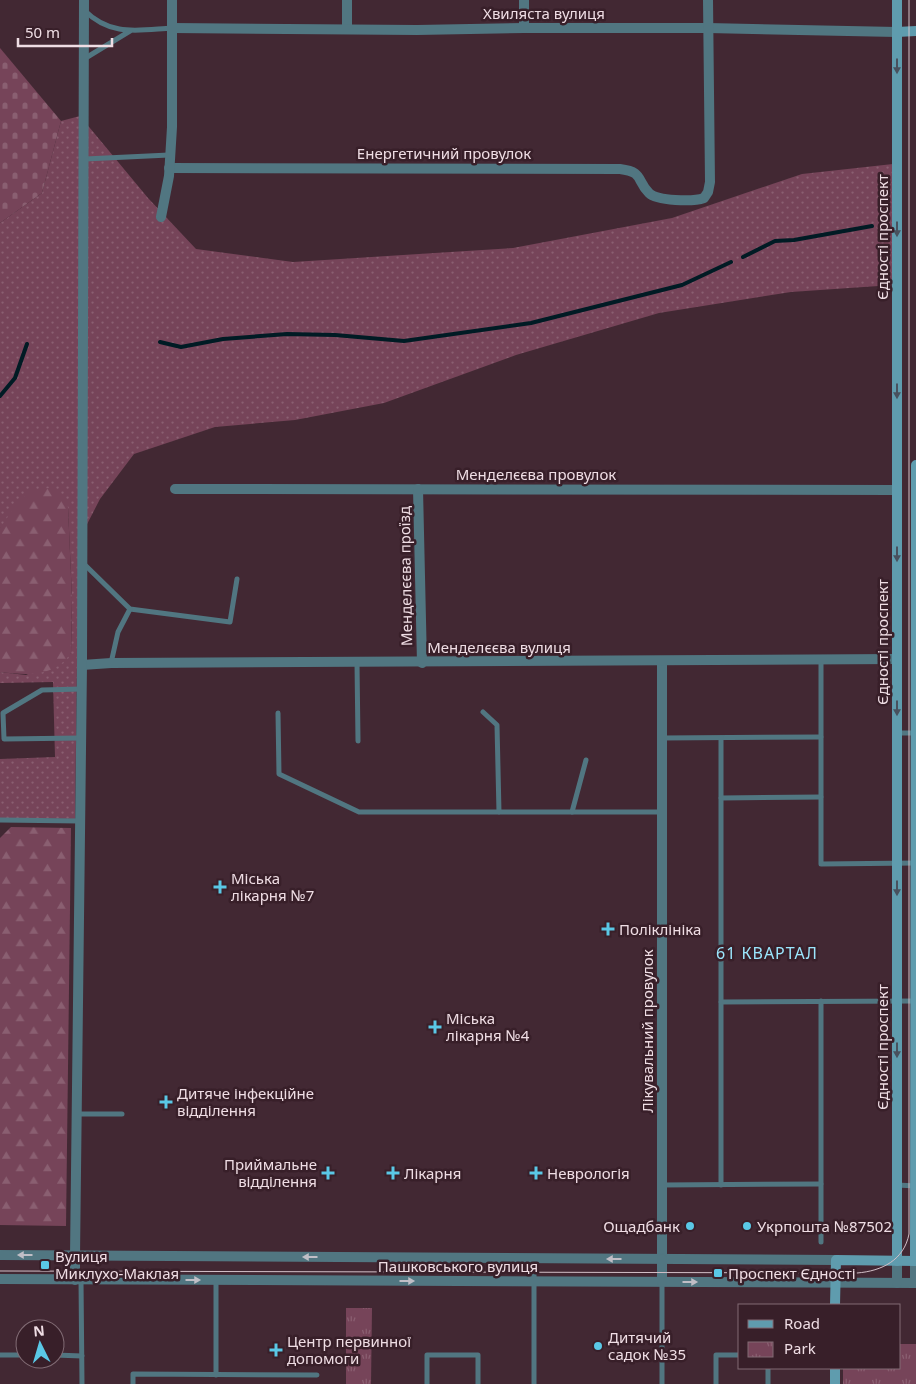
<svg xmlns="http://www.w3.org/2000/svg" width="916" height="1384" font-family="'Noto Sans',sans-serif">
<defs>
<pattern id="grass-dots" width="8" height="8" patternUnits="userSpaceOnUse" patternTransform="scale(1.25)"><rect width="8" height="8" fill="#764459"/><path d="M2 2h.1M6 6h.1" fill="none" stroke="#8a5f71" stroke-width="1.8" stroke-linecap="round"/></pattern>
<pattern id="forest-firs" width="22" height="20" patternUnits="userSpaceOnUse" patternTransform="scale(1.25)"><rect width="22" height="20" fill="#764459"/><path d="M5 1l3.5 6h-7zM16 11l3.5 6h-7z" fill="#8a5f71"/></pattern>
<pattern id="cemetery-stones" width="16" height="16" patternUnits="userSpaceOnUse" patternTransform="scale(1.25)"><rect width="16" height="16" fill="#764459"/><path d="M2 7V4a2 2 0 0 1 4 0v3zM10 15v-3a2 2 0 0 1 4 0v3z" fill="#8a5f71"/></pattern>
<pattern id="park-tufts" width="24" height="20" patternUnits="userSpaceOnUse" patternTransform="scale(1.25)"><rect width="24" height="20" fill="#764459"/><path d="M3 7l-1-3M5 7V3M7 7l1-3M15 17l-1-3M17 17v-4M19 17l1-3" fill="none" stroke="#8a5f71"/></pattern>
</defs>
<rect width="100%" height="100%" fill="#422833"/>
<polygon fill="url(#grass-dots)" points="80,116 148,198 196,249 293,262 513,248 672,218 802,174 893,164 893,285 791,292 659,313 516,355 384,403 295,420 215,427 134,454 100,499 82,534 77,665 75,819 0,818 0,759 55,757 53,682 0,683 0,672 26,675 71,653 72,599 68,507 0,528 0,223 42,193 61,121"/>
<g fill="url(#forest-firs)">
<path d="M51,488L63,495L68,507L72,599L71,653C54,678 26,675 0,672V528L18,502L32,490Z"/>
<polygon points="11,827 71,828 66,1226 0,1225 0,838"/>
</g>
<polygon fill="url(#cemetery-stones)" points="0,48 61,121 42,193 0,223"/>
<g fill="url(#park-tufts)">
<polygon points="346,1308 372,1308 371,1384 346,1384"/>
<polygon points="900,1344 916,1344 916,1384 843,1384 843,1368 900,1368"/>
</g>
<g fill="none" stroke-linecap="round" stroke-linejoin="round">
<g stroke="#001b24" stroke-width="4">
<polyline points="743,257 775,241 794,240 872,226"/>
<polyline points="160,342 181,347 223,339 287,334 335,335 404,341 531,323 682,285 731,262"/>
<polyline points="0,396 15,378 27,344"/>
</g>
<g stroke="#517681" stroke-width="5">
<path d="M84,10C111,37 138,30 172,28"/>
<polyline points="84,59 130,31"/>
<polyline points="85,159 169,155"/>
<polyline points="83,563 130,609 230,622 237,579"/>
<polyline points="821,660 821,864 916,863"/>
<polyline points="111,663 118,632 130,609"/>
<polyline points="357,663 358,741"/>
<polyline points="483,712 497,725 499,812"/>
<polyline points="278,713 279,774 359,812 662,812"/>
<polyline points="897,733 916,733"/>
<polyline points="81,738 4,739 3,713 42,690 82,689"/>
<polyline points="662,738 821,737"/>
<polyline points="721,738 721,1185"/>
<polyline points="721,798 821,797"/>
<polyline points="572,812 586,760"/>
<polyline points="0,820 80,821"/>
<polyline points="721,1002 915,1001"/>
<polyline points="77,1114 122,1114"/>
<polyline points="662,1185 821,1184"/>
<polyline points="897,1185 916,1186"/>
<polyline points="821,1242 821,1001"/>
<polyline points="534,1258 534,1384"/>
<polyline points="81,1280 82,1384"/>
<polyline points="0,1355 25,1355"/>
<polyline points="55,1355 82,1356"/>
<polyline points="216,1375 216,1280"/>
<polyline points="133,1384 133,1374 317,1375"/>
<polyline points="427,1384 427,1355 478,1355 478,1384"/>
<polyline points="662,1384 662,1282"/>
<polyline points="716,1384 716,1355 740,1355"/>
<polyline points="768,1384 768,1368"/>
</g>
<g stroke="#517681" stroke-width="10">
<polyline points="347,0 347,29"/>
<polyline points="172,28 417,30 524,28 708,28 897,32"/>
<polyline points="524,28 524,0"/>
<path d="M169,168L620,169C644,172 636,180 649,193C657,201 693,202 704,198L708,192L710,182L708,0"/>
<polyline points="161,217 169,176 172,127 172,0"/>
<polyline points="175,489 897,490"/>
<polyline points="418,489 422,663"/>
<polyline points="662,661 662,1259"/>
<polyline points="82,665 111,663 897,659"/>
<polyline points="75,1256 82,665 84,0"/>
</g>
<g stroke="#517681" stroke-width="10">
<polyline points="0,1255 836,1260"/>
<polyline points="915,1261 915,1283"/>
<polyline points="0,1279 916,1283"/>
<polyline points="75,1280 75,1256"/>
<polyline points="662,1282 662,1259"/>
<polyline points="897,1283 897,1261"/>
</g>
<g stroke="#5f9cae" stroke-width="10">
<polyline points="897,32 916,31"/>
<polyline points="897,1261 897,0"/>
<polyline points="915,1261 916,465"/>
<polyline points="835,1305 836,1260 916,1261"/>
<polyline points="835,1384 835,1368"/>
</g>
<path stroke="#d3c0c8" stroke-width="1" d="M0,1271L857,1273C882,1271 904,1260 909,1234V0"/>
</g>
<defs><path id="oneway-solid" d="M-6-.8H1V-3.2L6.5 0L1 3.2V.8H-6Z" transform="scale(1.25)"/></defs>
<g fill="#48515e">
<use href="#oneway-solid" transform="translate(897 66) rotate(90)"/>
<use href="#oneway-solid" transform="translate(897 229) rotate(90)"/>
<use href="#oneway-solid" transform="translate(897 391) rotate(90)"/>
<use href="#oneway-solid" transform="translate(897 554) rotate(90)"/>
<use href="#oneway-solid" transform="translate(897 708) rotate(90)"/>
<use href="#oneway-solid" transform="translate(897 888) rotate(90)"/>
<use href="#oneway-solid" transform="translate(897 1050) rotate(90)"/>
</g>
<g fill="#c0bec6">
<use href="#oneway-solid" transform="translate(25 1255) rotate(-180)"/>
<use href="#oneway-solid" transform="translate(310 1257) rotate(-180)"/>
<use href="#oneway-solid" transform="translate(614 1259) rotate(-180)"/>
<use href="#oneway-solid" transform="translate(193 1280)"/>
<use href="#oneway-solid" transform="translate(407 1281)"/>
<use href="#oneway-solid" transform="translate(690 1282)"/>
</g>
<g fill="#5ac8e6" stroke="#381f29" stroke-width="2">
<path d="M217.5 879.5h5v5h5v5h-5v5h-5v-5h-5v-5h5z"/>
<path d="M605.5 921.5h5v5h5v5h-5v5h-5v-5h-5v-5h5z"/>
<path d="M432.5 1019.5h5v5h5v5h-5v5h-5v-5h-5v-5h5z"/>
<path d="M163.5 1094.5h5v5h5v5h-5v5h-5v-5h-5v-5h5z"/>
<path d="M325.5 1165.5h5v5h5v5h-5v5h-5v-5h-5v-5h5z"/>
<path d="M390.5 1165.5h5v5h5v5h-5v5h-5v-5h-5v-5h5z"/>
<path d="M533.5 1165.5h5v5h5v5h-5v5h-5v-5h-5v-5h5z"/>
<circle cx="690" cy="1226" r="5"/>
<circle cx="747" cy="1226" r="5"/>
<rect x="40" y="1260" width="10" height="10" rx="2.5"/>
<rect x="713" y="1268" width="10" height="10" rx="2.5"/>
<circle cx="598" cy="1346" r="5"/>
<path d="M273.5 1342.5h5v5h5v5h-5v5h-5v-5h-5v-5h5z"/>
</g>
<g text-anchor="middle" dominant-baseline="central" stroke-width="5" stroke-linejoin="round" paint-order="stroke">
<g font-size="15" fill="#efdde4" stroke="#381f29">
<text x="544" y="13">Хвиляста вулиця</text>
<text x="444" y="153">Енергетичний провулок</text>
<text transform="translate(882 237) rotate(-90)">Єдності проспект</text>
<text x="536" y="474">Менделєєва провулок</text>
<text transform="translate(405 576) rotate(-91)">Менделєєва проїзд</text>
<text transform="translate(882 642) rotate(-90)">Єдності проспект</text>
<text x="499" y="647">Менделєєва вулиця</text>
<text transform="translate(647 1031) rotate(-90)">Лікувальний провулок</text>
<text transform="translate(882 1047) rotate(-90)">Єдності проспект</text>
<text x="458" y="1266">Пашковського вулиця</text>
</g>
<g font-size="15" fill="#efdde4" stroke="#381f29" text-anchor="start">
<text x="231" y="878">Міська<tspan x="231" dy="17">лікарня №7</tspan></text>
<text x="619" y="929">Поліклініка</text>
<text x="446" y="1018">Міська<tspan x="446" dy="17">лікарня №4</tspan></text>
<text x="177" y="1093">Дитяче інфекційне<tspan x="177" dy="17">відділення</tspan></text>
<text x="317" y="1164" text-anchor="end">Приймальне<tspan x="317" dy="17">відділення</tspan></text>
<text x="404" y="1173">Лікарня</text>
<text x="547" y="1173">Неврологія</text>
<text x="680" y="1226" text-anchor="end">Ощадбанк</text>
<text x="757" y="1226">Укрпошта №87502</text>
<text x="55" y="1256">Вулиця<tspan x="55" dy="17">Миклухо-Маклая</tspan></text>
<text x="728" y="1273">Проспект Єдності</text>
<text x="608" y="1337">Дитячий<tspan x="608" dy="17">садок №35</tspan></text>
<text x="287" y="1341">Центр первинної<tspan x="287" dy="17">допомоги</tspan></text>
</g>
<g font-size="16" letter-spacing="1" fill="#9be6fd" stroke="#381f29">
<text x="767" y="953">61 КВАРТАЛ</text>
</g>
</g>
<rect x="738" y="1304" width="162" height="65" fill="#381f29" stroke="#816b74"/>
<rect x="748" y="1320" width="25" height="8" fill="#5f9cae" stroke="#816b74"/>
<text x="784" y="1329" font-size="15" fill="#efdde4">Road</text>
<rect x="748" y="1342" width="25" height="15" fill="url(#park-tufts)" stroke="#816b74"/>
<text x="784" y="1354" font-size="15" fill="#efdde4">Park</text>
<g transform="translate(40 1344) rotate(355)"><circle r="24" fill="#381f29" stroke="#816b74"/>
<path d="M0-4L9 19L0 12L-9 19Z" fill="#5ac8e6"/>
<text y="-8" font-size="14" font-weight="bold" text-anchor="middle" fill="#efdde4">N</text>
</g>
<path d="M18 38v8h94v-8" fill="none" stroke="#efdde4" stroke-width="2.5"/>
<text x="25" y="38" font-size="15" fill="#efdde4" stroke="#381f29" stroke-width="4" paint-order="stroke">50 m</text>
</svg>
